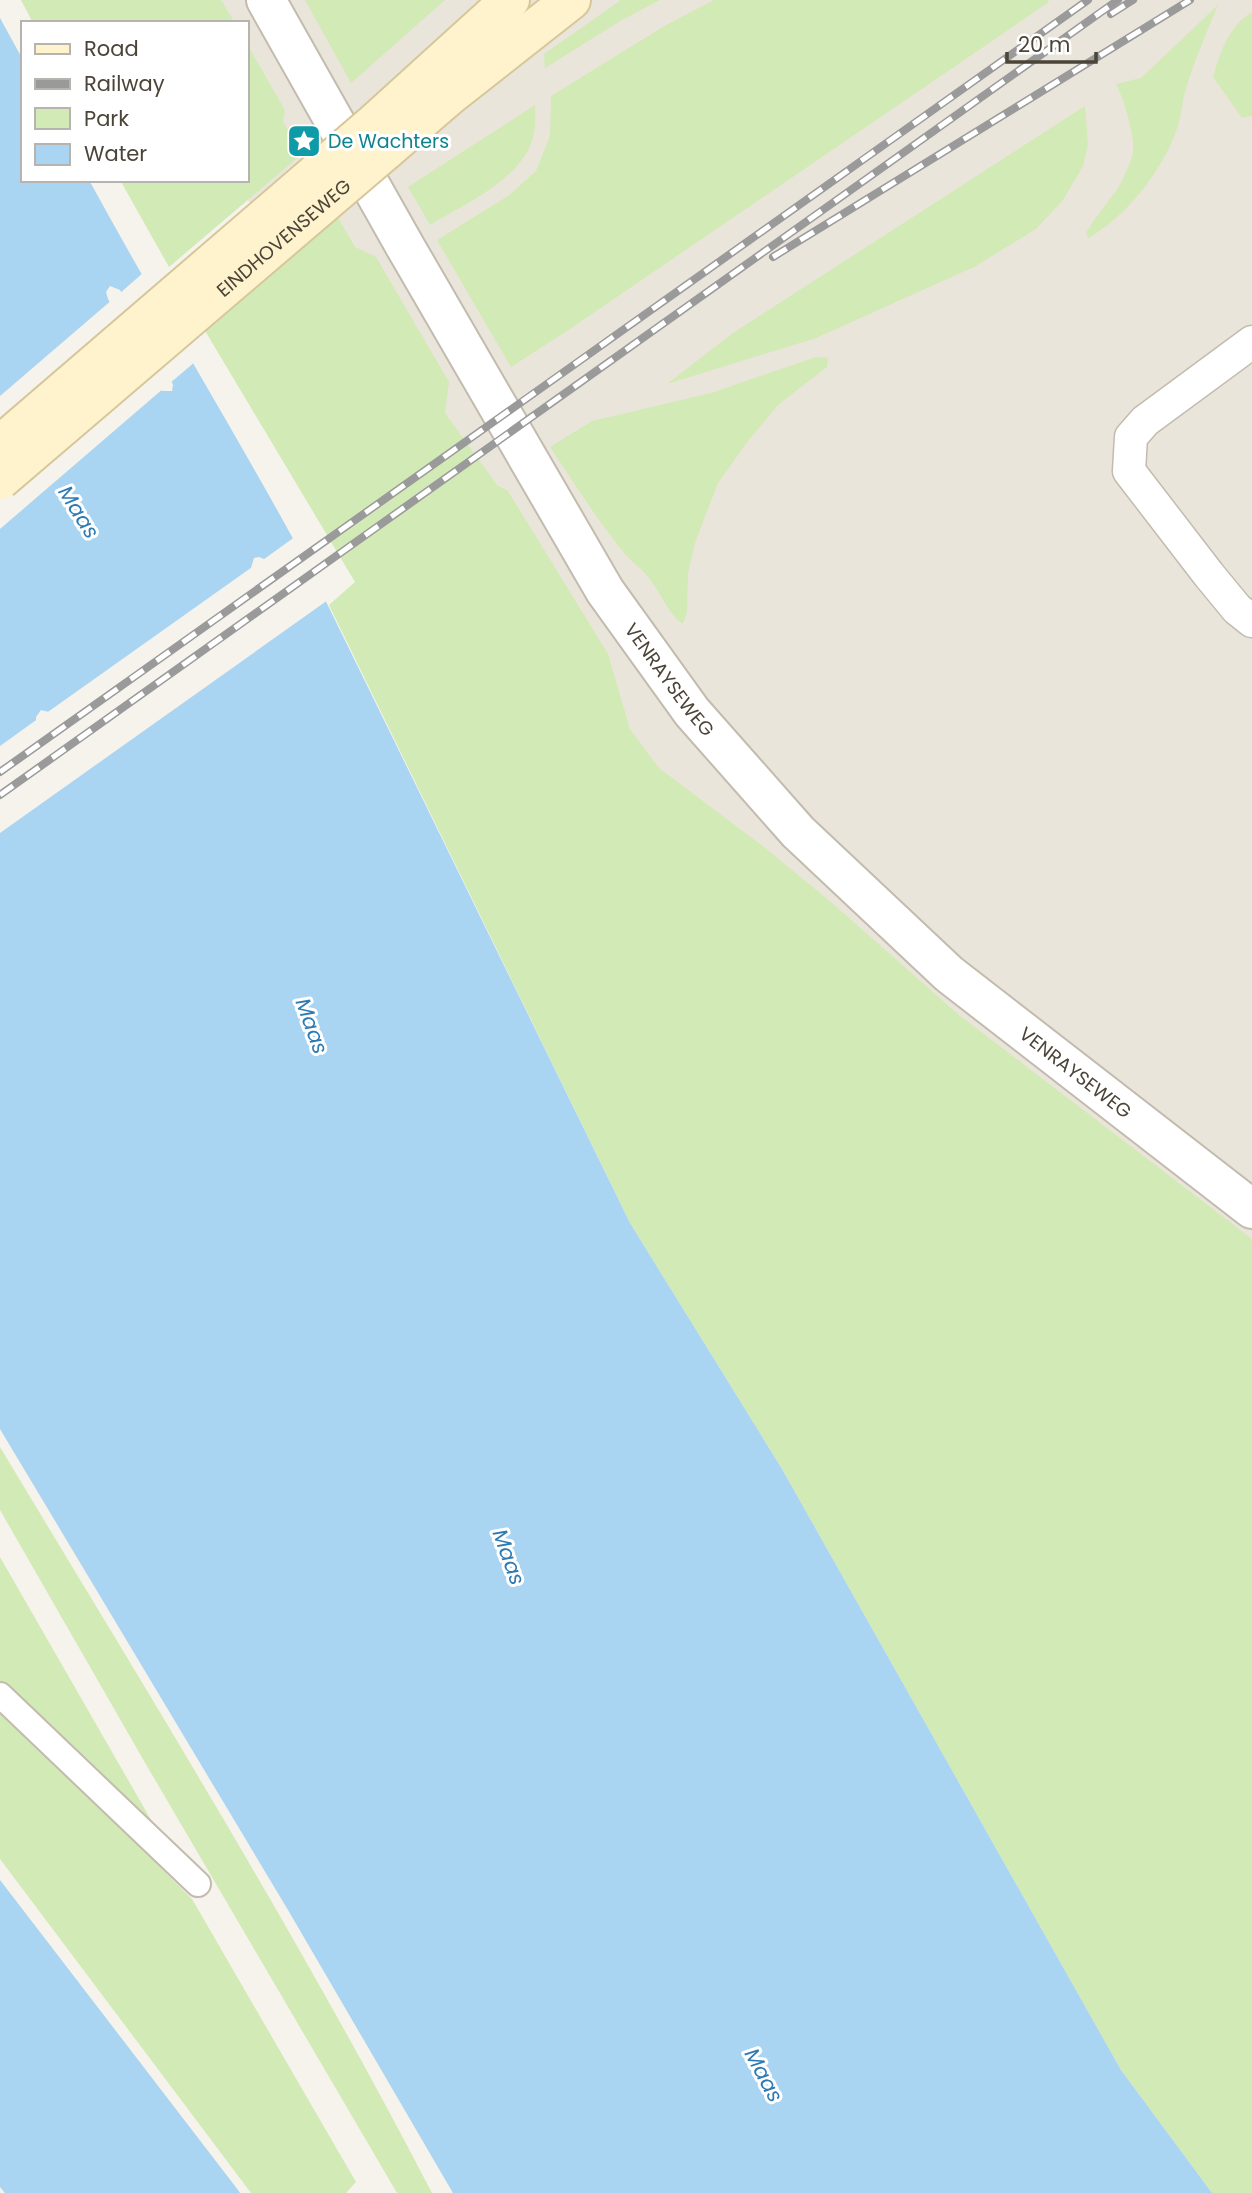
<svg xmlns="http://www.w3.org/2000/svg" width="1252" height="2193" font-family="Poppins,sans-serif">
<rect width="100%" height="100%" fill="#f6f3ec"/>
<polygon fill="#eae5da" points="138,0 1252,0 1252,1282 809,948 461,588 237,180 247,180 247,23 150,23"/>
<g fill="#d2eab5">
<polygon points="21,0 221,0 235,23 33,23"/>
<polygon points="305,0 445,0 351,83"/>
<polygon points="621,0 660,0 622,20 545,68 544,54"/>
<polygon points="714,0 1048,0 1049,2 567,331 511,367 437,240 508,196 536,171 550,136 551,96 666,25"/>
<path d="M1218,5C1207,31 1196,57 1187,85C1183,97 1182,110 1179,122C1167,165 1127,217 1088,238L1086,233C1095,217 1108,203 1118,188C1123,179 1131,163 1133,153C1135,136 1124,99 1116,84L1141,78Z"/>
<path d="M1252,12V116L1242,118L1213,77C1221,51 1228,27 1252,12Z"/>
<polygon points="247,44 285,110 283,122 302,154 169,267 120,180 247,180"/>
<path d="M535,105C535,114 536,124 534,133C526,178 465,203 430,225L408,187Z"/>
<polygon points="1085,106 1088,145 1083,166 1063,200 1036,229 974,267 816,338 667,384 733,333"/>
<polygon points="333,209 355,247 376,257 449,382 445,413 497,485 508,491 608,654 630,729 659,768 764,847 831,902 959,1015 1252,1239 1252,2193 1212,2193 1121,2070 782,1469 630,1223 329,605 355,582 201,324"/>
<path d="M816,357L828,358L827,367L779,404L748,441L718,483L695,543L688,573L687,612L683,624C667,613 661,592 648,577C641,568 632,562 625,554C597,520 574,483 550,447L592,421L711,393Z"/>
<path d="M0,1447C148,1693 300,1938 432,2193H397L144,1761L0,1510Z"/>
<polygon points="0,1557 162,1839 0,1682"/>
<polygon points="0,1708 192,1899 356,2182 346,2193 251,2193 0,1859"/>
</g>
<g fill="#a9d4f2" fill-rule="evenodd">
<path d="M0,18L23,60V180H89C162,314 242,443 314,577L630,1223L782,1469L1121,2070L1212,2193H453L288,1910L0,1429ZM110,286L120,290L170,377L173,385L172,391H162L157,385L108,299L106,292ZM259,557L264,559L297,616L285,624L252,572L251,568L254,558ZM41,710L49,712L79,770L71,777L64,773L36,725V717Z"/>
<polygon points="0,1880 238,2190 240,2193 5,2193 0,2187"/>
</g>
<g fill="#f6f3ec">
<polygon points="144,272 196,361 169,384 119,294"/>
<polygon points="113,299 164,388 0,529 0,396"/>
<polygon points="296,536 328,600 0,833 0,746 39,718 40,724 67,771 71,773 74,772 75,767 54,723 45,714 255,565 255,570 282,618 287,620 293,617 293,612 265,565 260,562"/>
</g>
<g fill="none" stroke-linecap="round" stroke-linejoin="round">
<g stroke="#c2bbae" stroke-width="28">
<polyline id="pedestrian" points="0,1695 198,1884"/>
</g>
<g stroke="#c2bbae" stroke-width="35">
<polyline id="minor" points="1252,342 1145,421 1131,437 1129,471 1209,575 1237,609 1252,621"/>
</g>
<g stroke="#c2bbae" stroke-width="42">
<g id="tertiary">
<path id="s1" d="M266,0L406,248L605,591L692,712L798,832L949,974L1252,1209"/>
</g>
</g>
<g stroke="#d6c79b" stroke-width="42">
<g id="secondary">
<polyline points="371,126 510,0"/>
<polyline points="385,151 449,96 571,0"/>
</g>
</g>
<use href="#pedestrian" stroke="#fff" stroke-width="24"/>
<use href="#minor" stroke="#fff" stroke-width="32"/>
<use href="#tertiary" stroke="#fff" stroke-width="38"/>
<use href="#secondary" stroke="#fff3cd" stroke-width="38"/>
<g stroke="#9a9a9a" stroke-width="8">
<g id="rail">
<polyline points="1111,14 1133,0"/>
<polyline points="773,257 1190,0"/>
<polyline points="0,772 1088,0"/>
<polyline points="0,795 1118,0"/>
</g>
</g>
<use href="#rail" stroke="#fff" stroke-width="5" stroke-dasharray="16" stroke-linecap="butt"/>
<g stroke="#d6c79b" stroke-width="42" stroke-linecap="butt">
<g id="secondary-bridge">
<polyline points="0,445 371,126"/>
<path id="s2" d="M0,480L385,151"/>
</g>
</g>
<use href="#secondary-bridge" stroke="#fff3cd" stroke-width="38"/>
</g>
<defs>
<g id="sight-square" transform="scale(1.75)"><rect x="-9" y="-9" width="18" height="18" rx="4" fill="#0f9aa8" stroke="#fff"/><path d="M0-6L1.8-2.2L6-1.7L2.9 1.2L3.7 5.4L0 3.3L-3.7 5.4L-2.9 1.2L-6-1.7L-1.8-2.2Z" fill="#fff"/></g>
</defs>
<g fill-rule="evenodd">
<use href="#sight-square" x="304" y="141"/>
</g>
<g text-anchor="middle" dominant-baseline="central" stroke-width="6" stroke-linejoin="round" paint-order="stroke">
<g font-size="19" fill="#0d838f" stroke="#fff" text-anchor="start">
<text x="328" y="141">De Wachters</text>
</g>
<g font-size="19" fill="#4b4439" stroke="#fff">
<text stroke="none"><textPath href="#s2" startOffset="373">EINDHOVENSEWEG</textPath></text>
<text stroke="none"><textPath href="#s1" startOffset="791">VENRAYSEWEG</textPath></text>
<text stroke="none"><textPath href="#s1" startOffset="1358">VENRAYSEWEG</textPath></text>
</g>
<g font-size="21" font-style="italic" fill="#2e7ab2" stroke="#fff">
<text transform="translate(79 512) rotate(58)">Maas</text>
<text transform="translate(312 1026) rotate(70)">Maas</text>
<text transform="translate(509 1557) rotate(70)">Maas</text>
<text transform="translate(764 2075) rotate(62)">Maas</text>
</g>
</g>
<rect x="21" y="21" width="228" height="161" fill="#ffffff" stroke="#b7b4b0" stroke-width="2"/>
<rect x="35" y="44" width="35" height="10" fill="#fff3cd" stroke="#b7b4b0" stroke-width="2"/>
<text x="84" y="56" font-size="21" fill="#4b4439">Road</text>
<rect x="35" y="79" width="35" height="10" fill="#9a9a9a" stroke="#b7b4b0" stroke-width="2"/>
<text x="84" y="91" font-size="21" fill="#4b4439">Railway</text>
<rect x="35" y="108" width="35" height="21" fill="#d2eab5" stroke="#b7b4b0" stroke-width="2"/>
<text x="84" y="126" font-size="21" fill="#4b4439">Park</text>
<rect x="35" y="144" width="35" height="21" fill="#a9d4f2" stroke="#b7b4b0" stroke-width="2"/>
<text x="84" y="161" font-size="21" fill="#4b4439">Water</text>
<path d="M1007 52v10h89v-10" fill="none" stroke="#4b4439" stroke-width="3.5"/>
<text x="1018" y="52" font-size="21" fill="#4b4439" stroke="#ffffff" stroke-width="5" paint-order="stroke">20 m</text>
</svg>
